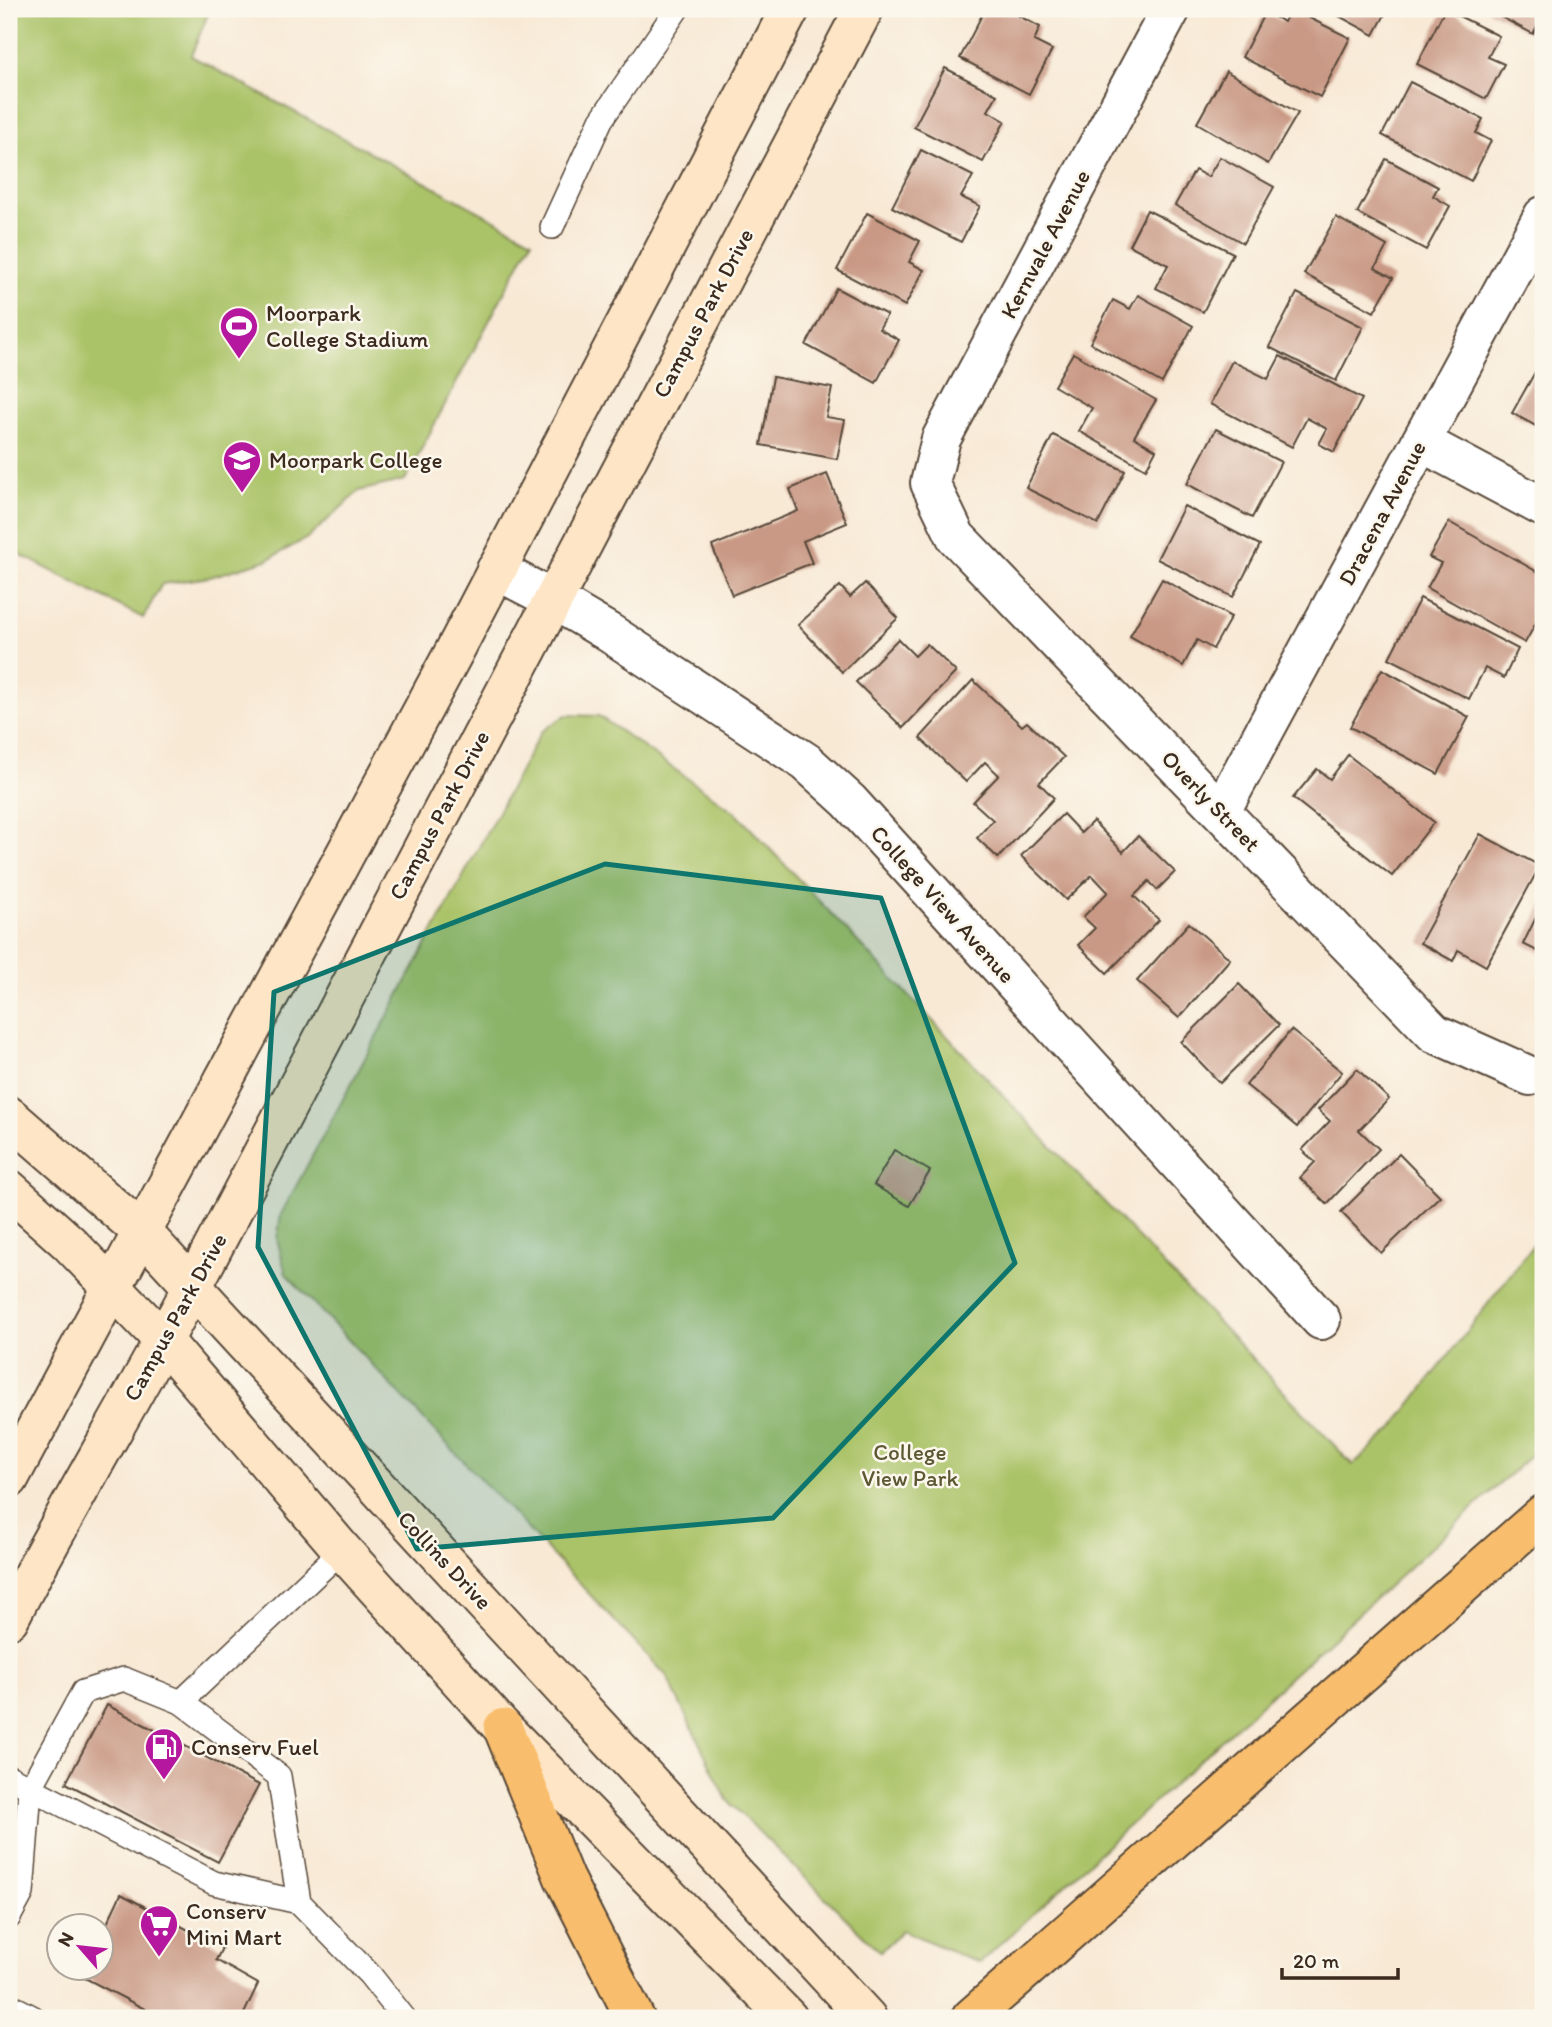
<svg xmlns="http://www.w3.org/2000/svg" width="1552" height="2027" font-family="Itim,sans-serif">
<rect width="100%" height="100%" fill="#fbf7ec"/>
<filter id="ink" filterUnits="userSpaceOnUse"><feTurbulence type="fractalNoise" baseFrequency=".0143" numOctaves="2"/><feDisplacementMap in="SourceGraphic" scale="14" xChannelSelector="R" yChannelSelector="G"/><feConvolveMatrix kernelMatrix="1 2 1 2 8 2 1 2 1" color-interpolation-filters="sRGB"/></filter>
<filter id="wash" filterUnits="userSpaceOnUse"><feTurbulence type="fractalNoise" baseFrequency=".00686" numOctaves="4" result="noise"/><feDisplacementMap in="SourceGraphic" scale="28" xChannelSelector="R" yChannelSelector="G"/><feGaussianBlur stdDeviation="1.57" result="paint"/><feColorMatrix in="noise" values="0 0 0 0 0 0 0 0 0 0 0 0 0 0 0 0 0 1.4 0 .05"/><feComposite in="paint" operator="in"/></filter>
<g filter="url(#wash)">
<rect width="100%" height="100%" fill="#f8e9d5"/>
<g fill="#aac368" stroke="#727643" stroke-width="2">
<polygon points="9,9 210,9 191,56 532,240 405,480 359,491 309,537 267,560 210,577 162,584 143,618 9,549"/>
<polygon points="566,715 599,716 735,812 1353,1465 1391,1430 1543,1232 1543,1444 980,1963 902,1930 880,1952 727,1800 666,1675 286,1274 277,1239 281,1214 541,732"/>
</g>
<g id="blocks">
<g fill="#c99985">
<polygon points="985,9 1006,9 1040,27 1034,41 1052,50 1029,94 960,58"/>
<polygon points="1291,9 1350,38 1320,97 1242,57 1265,12 1284,22"/>
<polygon points="1326,9 1388,9 1374,35"/>
<polygon points="1445,9 1499,36 1488,57 1504,64 1486,99 1417,64"/>
<polygon points="1486,9 1543,9 1543,15 1533,34"/>
<polygon points="945,68 997,95 988,111 1005,121 983,162 914,127"/>
<polygon points="1226,71 1298,113 1268,164 1197,123"/>
<polygon points="1410,82 1483,119 1476,133 1491,141 1471,181 1382,135"/>
<polygon points="921,150 973,176 961,197 980,206 961,242 892,207"/>
<polygon points="1220,157 1274,187 1243,243 1175,205 1195,170 1208,177"/>
<polygon points="1386,159 1438,187 1433,196 1450,206 1426,250 1357,213"/>
<polygon points="1147,210 1233,253 1203,312 1156,288 1168,265 1129,245"/>
<polygon points="867,213 920,241 909,262 924,270 905,306 837,270"/>
<polygon points="1336,217 1387,246 1375,268 1393,278 1374,312 1304,274"/>
<polygon points="836,288 887,315 879,329 899,340 876,383 806,345"/>
<polygon points="1297,293 1363,327 1336,381 1269,347"/>
<polygon points="1138,295 1193,326 1162,383 1090,343 1113,300 1130,309"/>
<polygon points="1073,353 1156,400 1134,437 1156,450 1146,469 1079,431 1092,408 1054,386"/>
<polygon points="1280,356 1362,399 1334,452 1319,444 1327,429 1307,418 1292,447 1210,404 1232,361 1268,379"/>
<polygon points="1543,358 1543,430 1512,413"/>
<polygon points="773,377 832,388 826,417 845,420 837,459 761,445"/>
<polygon points="1216,429 1281,462 1252,518 1187,484"/>
<polygon points="1053,435 1125,471 1098,524 1026,488"/>
<polygon points="827,474 847,523 803,541 812,563 732,595 712,546 798,511 790,489"/>
<polygon points="1184,506 1260,545 1233,597 1157,559"/>
<polygon points="1449,522 1543,575 1543,610 1525,643 1427,588 1441,563 1429,557"/>
<polygon points="1162,579 1231,617 1213,649 1197,640 1183,666 1130,636"/>
<polygon points="865,583 898,618 842,672 798,625 840,586 850,597"/>
<polygon points="1420,598 1518,649 1504,678 1485,668 1469,699 1389,658"/>
<polygon points="898,639 915,656 927,644 956,672 903,728 856,682"/>
<polygon points="1382,669 1469,717 1438,774 1350,727"/>
<polygon points="973,680 1022,726 1027,722 1064,757 1039,783 1054,798 998,858 977,838 993,820 973,802 999,775 985,762 966,782 920,738"/>
<polygon points="1348,755 1434,822 1392,876 1293,798 1317,769 1330,779"/>
<polygon points="9,807 11,807 13,828 9,828"/>
<polygon points="1063,814 1081,833 1093,821 1123,852 1138,836 1175,872 1157,890 1149,881 1134,896 1159,920 1107,973 1078,945 1095,928 1083,917 1108,892 1092,875 1066,900 1021,856"/>
<polygon points="1480,834 1540,866 1486,966 1458,950 1453,961 1420,943"/>
<polygon points="1543,903 1543,954 1523,944"/>
<polygon points="1189,923 1230,959 1179,1018 1137,981"/>
<polygon points="1239,984 1279,1025 1220,1083 1181,1042"/>
<polygon points="1291,1030 1342,1072 1297,1127 1246,1085"/>
<polygon points="1357,1069 1389,1099 1359,1130 1379,1149 1327,1204 1300,1178 1315,1162 1302,1150 1330,1121 1318,1110"/>
<polygon points="894,1150 930,1171 909,1206 874,1185"/>
<polygon points="1399,1154 1440,1196 1381,1253 1341,1212"/>
<polygon points="107,1705 259,1785 218,1862 66,1783"/>
<polygon points="121,1894 222,1948 216,1960 258,1984 242,2018 162,2018 81,1976 85,1968 102,1968 102,1934"/>
</g>
</g>
</g>
<g filter="url(#ink)">
<use href="#blocks" fill-opacity="0" stroke="#574739" stroke-width="2"/>
<g fill="none" stroke-linecap="round" stroke-linejoin="round">
<g stroke="#574739" stroke-width="26">
<g id="lane">
<polyline points="552,227 601,120 677,9"/>
<polyline points="181,1702 342,1550"/>
<polyline points="9,1777 214,1883 299,1902"/>
<polyline points="9,1917 22,1893 30,1789 83,1692 124,1679 181,1702 279,1776 299,1902 370,1975 404,2018"/>
<polyline points="9,2005 34,2018"/>
</g>
</g>
<g stroke="#574739" stroke-width="42">
<g id="street">
<polyline points="1171,9 941,439 930,483 956,537 1434,1033 1530,1076"/>
<polyline points="1421,442 1543,507"/>
<polyline points="496,570 552,599 608,632 806,762 849,801 1321,1320"/>
<polyline points="1221,811 1543,216"/>
</g>
</g>
<g stroke="#574739" stroke-width="42">
<g id="secondary">
<polyline points="9,1116 142,1232 867,2018"/>
<polyline points="9,1189 69,1243 163,1340 342,1550 503,1728 788,2018"/>
<polyline points="9,1479 454,652 790,9"/>
<path d="M9,1619C68,1505 135,1395 195,1282C418,858 640,433 864,9"/>
</g>
</g>
<g stroke="#574739" stroke-width="42">
<g id="highway">
<polyline points="503,1728 564,1878 635,2018"/>
<polyline points="971,2018 1543,1514"/>
</g>
</g>
<use href="#lane" stroke="#fff" stroke-width="23"/>
<use href="#street" stroke="#fff" stroke-width="38"/>
<use href="#secondary" stroke="#fde5c5" stroke-width="38"/>
<use href="#highway" stroke="#f9be6d" stroke-width="38"/>
</g>
</g>
<path fill="#0f766e" fill-opacity="0.2" stroke="#0f766e" stroke-width="5" stroke-linejoin="round" d="M605,864L881,898L1015,1263L773,1518L417,1549L258,1247L274,992Z"/>
<defs>
<g id="stadium-pin" transform="scale(2.0125)"><path d="M0 17L-7.5 6A9.5 9.5 0 1 1 7.5 6Z" fill="#b5179e" stroke="#fbf7ec"/><path d="M0-5a6.5 5 0 1 0 0 10a6.5 5 0 1 0 0-10ZM-3.5-1.8h7v3.6h-7Z" fill="#fff"/></g>
<g id="university-pin" transform="scale(2.0125)"><path d="M0 17L-7.5 6A9.5 9.5 0 1 1 7.5 6Z" fill="#b5179e" stroke="#fbf7ec"/><path d="M0-5L7-2L0 1L-7-2ZM-4 1L0 2.5L4 1V4Q0 6-4 4Z" fill="#fff"/></g>
<g id="fuel-pin" transform="scale(2.0125)"><path d="M0 17L-7.5 6A9.5 9.5 0 1 1 7.5 6Z" fill="#b5179e" stroke="#fbf7ec"/><path d="M-5.5-6h7V0h2V4h1.3V-2.5L3-4.5l.8-.8L6-3V5H2.5V1h-1V6h-7ZM-4.2-4.7v3.2H.2V-4.7Z" fill="#fff"/></g>
<g id="supermarket-pin" transform="scale(2.0125)"><path d="M0 17L-7.5 6A9.5 9.5 0 1 1 7.5 6Z" fill="#b5179e" stroke="#fbf7ec"/><path d="M-6-5.5h2.5l.6 2H6L4.5 2H-2.5L-4.4-4H-6ZM-1.5 3.2a1.3 1.3 0 1 0 .1 0ZM3 3.2a1.3 1.3 0 1 0 .1 0Z" fill="#fff"/></g>
</defs>
<g fill-rule="evenodd">
<use href="#stadium-pin" x="239" y="326"/>
<use href="#university-pin" x="242" y="460"/>
<use href="#fuel-pin" x="164" y="1747"/>
<use href="#supermarket-pin" x="159" y="1924"/>
</g>
<g text-anchor="middle" dominant-baseline="central" stroke-width="5" stroke-linejoin="round" paint-order="stroke">
<g font-size="23" fill="#3b2a1e" stroke="#fbf7ec">
<text transform="translate(1045 244) rotate(-62)">Kernvale Avenue</text>
<text transform="translate(703 313) rotate(-62)">Campus Park Drive</text>
<text transform="translate(1382 513) rotate(-62)">Dracena Avenue</text>
<text transform="translate(1211 801) rotate(46)">Overly Street</text>
<text transform="translate(439 815) rotate(-62)">Campus Park Drive</text>
<text transform="translate(943 904) rotate(48)">College View Avenue</text>
<text transform="translate(175 1317) rotate(-61)">Campus Park Drive</text>
<text transform="translate(445 1560) rotate(47)">Collins Drive</text>
</g>
<g font-size="23" fill="#3b2a1e" stroke="#fbf7ec" text-anchor="start">
<text x="266" y="313">Moorpark<tspan x="266" dy="26">College Stadium</tspan></text>
<text x="269" y="460">Moorpark College</text>
<text x="191" y="1747">Conserv Fuel</text>
<text x="186" y="1911">Conserv<tspan x="186" dy="26">Mini Mart</tspan></text>
</g>
<g font-size="23" fill="#5c5834" stroke="#fbf7ec">
<text x="910" y="1452">College<tspan x="910" dy="26">View Park</tspan></text>
</g>
</g>
<rect width="1552" height="2027" fill="none" stroke="#fbf7ec" stroke-width="35"/>
<g transform="translate(80 1947) rotate(298)"><circle r="33" fill="#fbf7ec" stroke="#aea59a" stroke-width="2"/>
<path d="M0-5L12 26L0 18L-12 26Z" fill="#b5179e"/>
<text y="-10" font-size="19" font-weight="bold" text-anchor="middle" fill="#3b2a1e">N</text>
</g>
<path d="M1282 1968v10h116v-10" fill="none" stroke="#3b2a1e" stroke-width="3.5"/>
<text x="1293" y="1968" font-size="21" fill="#3b2a1e" stroke="#fbf7ec" stroke-width="5" paint-order="stroke">20 m</text>
</svg>
